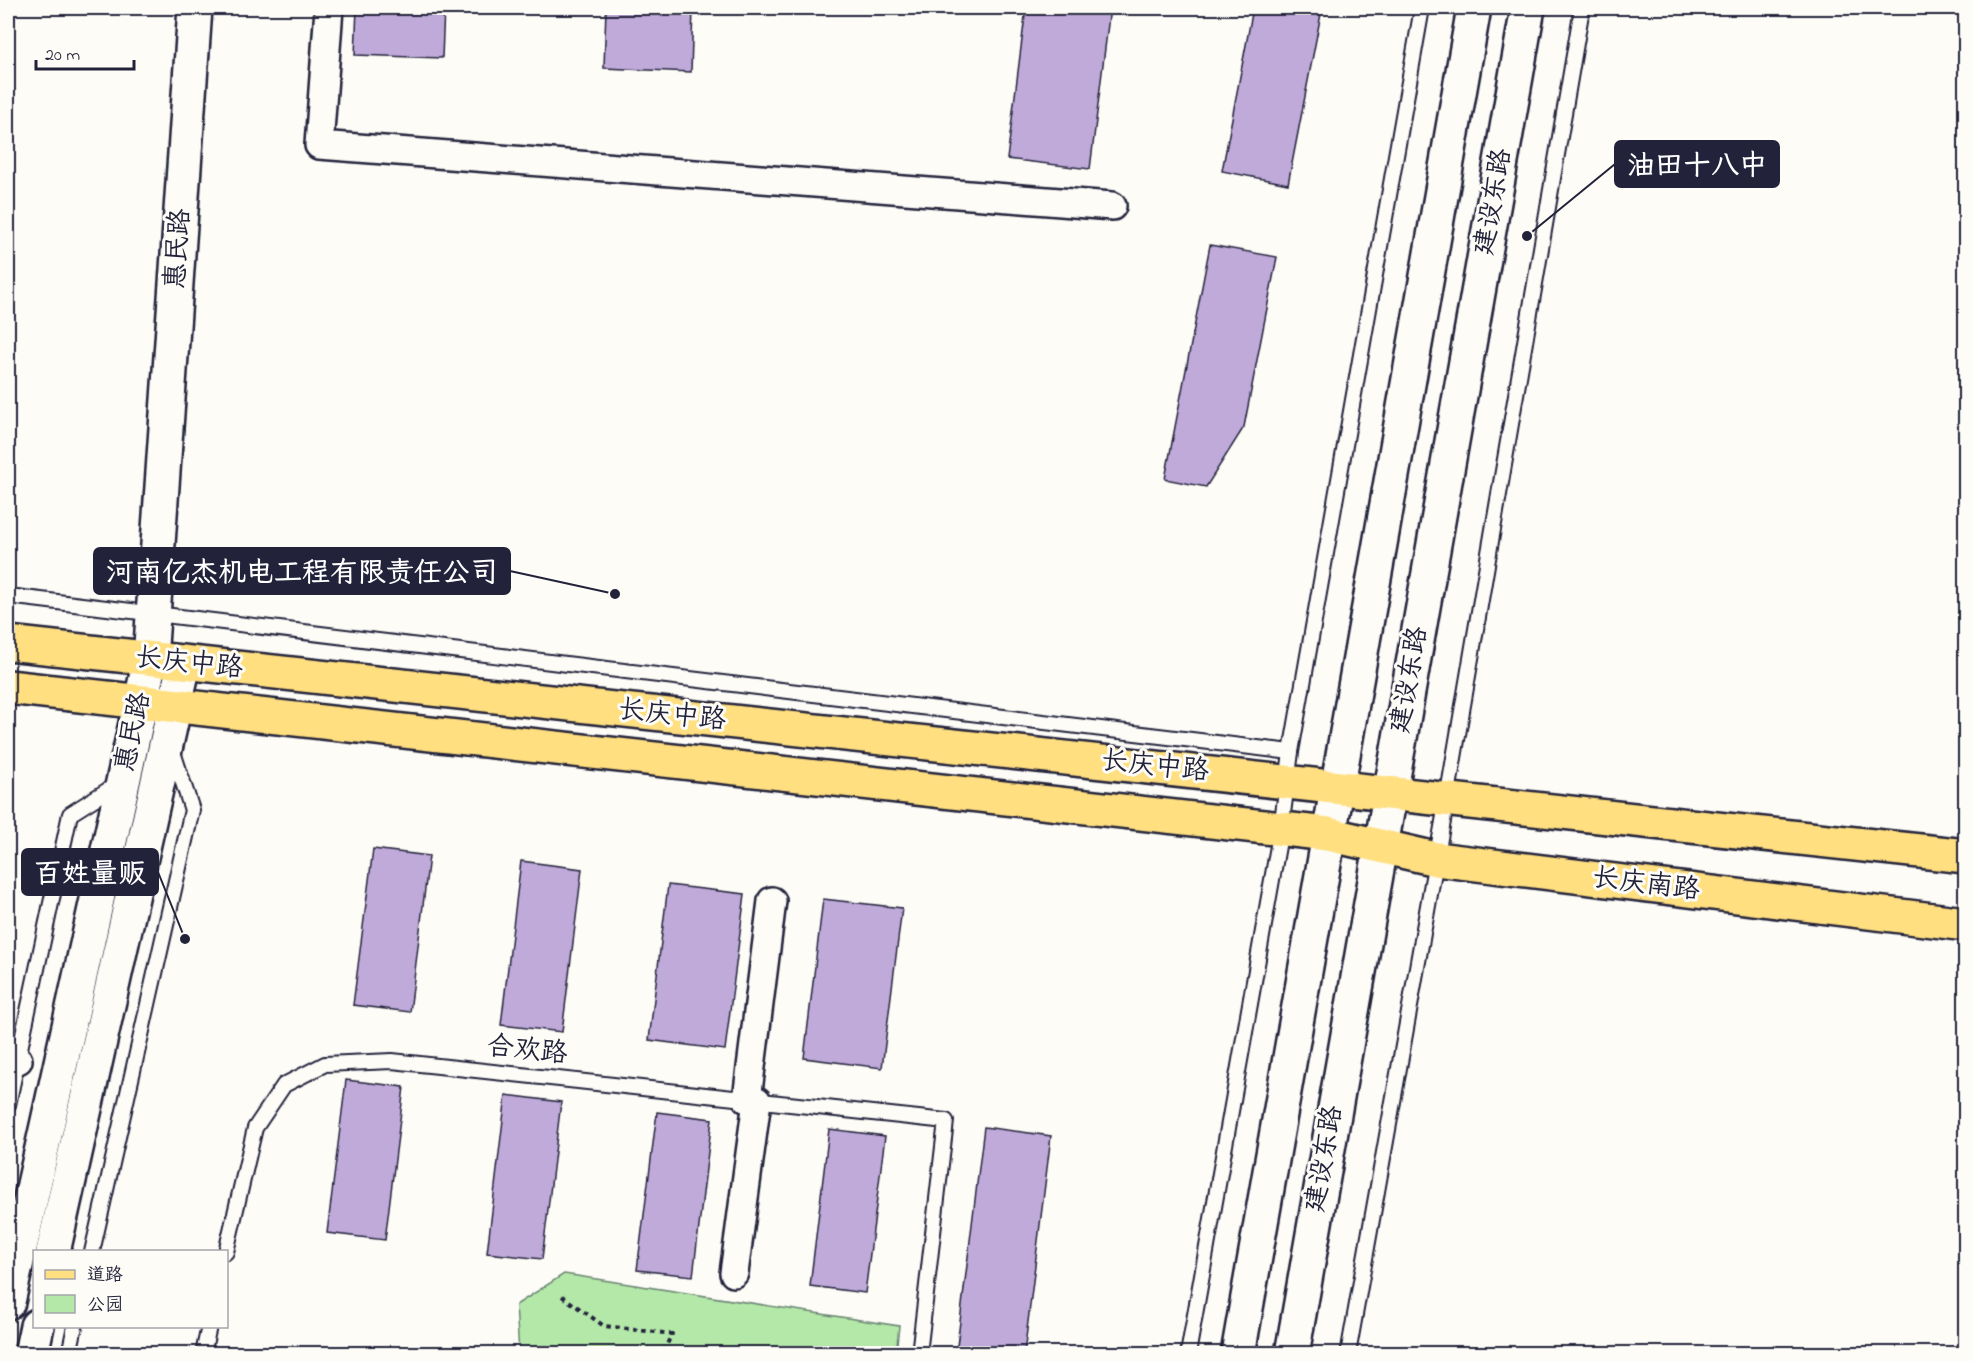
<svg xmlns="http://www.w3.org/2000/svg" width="1973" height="1361" font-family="'Indie Flower','LXGW WenKai TC',sans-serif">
<rect width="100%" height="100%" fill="#fdfcf7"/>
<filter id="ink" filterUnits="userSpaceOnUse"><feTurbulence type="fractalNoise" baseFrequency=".0167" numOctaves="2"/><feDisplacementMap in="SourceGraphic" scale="12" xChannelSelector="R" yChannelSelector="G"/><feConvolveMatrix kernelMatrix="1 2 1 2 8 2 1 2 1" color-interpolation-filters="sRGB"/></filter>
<g filter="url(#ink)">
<polygon fill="#b4e8a9" stroke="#6b8572" stroke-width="1.5" points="564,1274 899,1326 896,1353 519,1353 516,1305"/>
<g fill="#bfaad9" stroke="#22223b" stroke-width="1.5">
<polygon points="357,8 444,8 442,58 355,55"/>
<polygon points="606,8 693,8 691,72 604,68"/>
<polygon points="1026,8 1110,8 1090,169 1007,159"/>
<polygon points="1253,8 1320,8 1321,14 1288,184 1222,171"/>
<polygon points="1210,245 1277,257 1244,427 1206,487 1165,479"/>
<polygon points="373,849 429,856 410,1012 353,1005"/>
<polygon points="521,861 582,869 562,1032 501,1025"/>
<polygon points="668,885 745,894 725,1050 649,1040"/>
<polygon points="823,899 902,908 882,1068 804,1058"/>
<polygon points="346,1080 404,1087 385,1240 327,1233"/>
<polygon points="506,1095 561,1102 542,1259 487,1253"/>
<polygon points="657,1112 712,1119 693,1276 637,1270"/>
<polygon points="984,1127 1051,1136 1024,1354 956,1354"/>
<polygon points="829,1129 885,1136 865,1293 810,1286"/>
</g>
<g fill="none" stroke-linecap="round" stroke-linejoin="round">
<g stroke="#22223b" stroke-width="18">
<g id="lane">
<polyline points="8,596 1291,752"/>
<polyline points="8,1105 70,814 119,783"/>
<polyline points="92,1252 192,810 173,752"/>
<polyline points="226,1252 255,1128 284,1085 325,1064 392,1061 946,1121 919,1354"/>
<polyline points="69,1354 75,1326"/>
<polyline points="203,1354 209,1326"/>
<polyline points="1188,1354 1281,829 1291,752 1422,8"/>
<polyline points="1348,1354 1447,799 1582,8"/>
</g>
</g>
<g stroke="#22223b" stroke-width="32">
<g id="street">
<polyline points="329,8 319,145 1112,206"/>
<polyline points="8,1058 18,1060"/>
<polyline points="747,1099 772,901"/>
<polyline points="734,1273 757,1101"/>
</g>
</g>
<g stroke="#22223b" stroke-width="38">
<g id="secondary">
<polyline points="53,1252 184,664"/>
<polyline points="8,1302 150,660 195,8"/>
<polyline points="31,1354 37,1326"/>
<polyline points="1238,1354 1474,8"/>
<polyline points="1292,1354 1528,8"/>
</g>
</g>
<g stroke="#22223b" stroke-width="38">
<g id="primary">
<polyline points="8,643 1966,856"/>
<polyline points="8,687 1328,834 1436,859 1966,924"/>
</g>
</g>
<polyline stroke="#22223b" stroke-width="4" stroke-dasharray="4.5 4.5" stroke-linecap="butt" points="562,1296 604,1326 672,1334 662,1354"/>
<use href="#lane" stroke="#fdfcf7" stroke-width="14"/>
<use href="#street" stroke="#fdfcf7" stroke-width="27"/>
<use href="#secondary" stroke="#fdfcf7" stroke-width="33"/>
<use href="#primary" stroke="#ffdf80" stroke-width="33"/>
</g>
</g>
<g text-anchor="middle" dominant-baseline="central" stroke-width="6" stroke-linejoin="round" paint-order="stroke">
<g font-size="27" fill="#22223b" stroke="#fdfcf7">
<text transform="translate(1494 202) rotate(-80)">建设东路</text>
<text transform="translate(179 249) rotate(-86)">惠民路</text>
<text transform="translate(189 664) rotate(6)">长庆中路</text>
<text transform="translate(1410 680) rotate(-80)">建设东路</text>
<text transform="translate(672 716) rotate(6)">长庆中路</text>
<text transform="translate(134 732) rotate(-78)">惠民路</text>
<text transform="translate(1155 767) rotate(6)">长庆中路</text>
<text transform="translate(1646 885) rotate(7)">长庆南路</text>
<text transform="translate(527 1051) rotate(6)">合欢路</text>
<text transform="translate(1325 1159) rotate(-80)">建设东路</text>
</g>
</g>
<path fill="none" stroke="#22223b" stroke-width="2" d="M1527 236L1615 164M615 594L510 571M185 939L158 872"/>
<g fill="#22223b" stroke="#fdfcf7" stroke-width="2">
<circle cx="1527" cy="236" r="6"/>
<circle cx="615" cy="594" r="6"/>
<circle cx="185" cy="939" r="6"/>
</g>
<g fill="#22223b" stroke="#22223b" stroke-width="2">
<rect x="1615" y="141" width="164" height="46" rx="6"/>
<rect x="94" y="548" width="416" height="46" rx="6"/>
<rect x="22" y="849" width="136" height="46" rx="6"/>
</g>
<g font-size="28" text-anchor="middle" font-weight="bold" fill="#fff">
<text x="1697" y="174">油田十八中</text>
<text x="302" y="581">河南亿杰机电工程有限责任公司</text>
<text x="90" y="882">百姓量贩</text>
</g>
<rect width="1973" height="1361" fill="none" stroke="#fdfcf7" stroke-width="30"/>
<rect x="15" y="15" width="1943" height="1331" fill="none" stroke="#22223b" stroke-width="2" filter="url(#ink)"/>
<rect x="33" y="1250" width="195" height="78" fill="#fdfcf7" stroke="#a5a5ac" stroke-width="1.5"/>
<rect x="45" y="1270" width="30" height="9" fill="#ffdf80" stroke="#a5a5ac" stroke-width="1.5"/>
<text x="87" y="1280" font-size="18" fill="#22223b">道路</text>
<rect x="45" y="1295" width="30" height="18" fill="#b4e8a9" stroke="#a5a5ac" stroke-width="1.5"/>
<text x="87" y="1310" font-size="18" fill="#22223b">公园</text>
<path d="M36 60v9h98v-9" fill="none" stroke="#22223b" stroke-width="3"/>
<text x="45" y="60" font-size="18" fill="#22223b" stroke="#fdfcf7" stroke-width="4.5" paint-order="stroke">20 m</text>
</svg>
